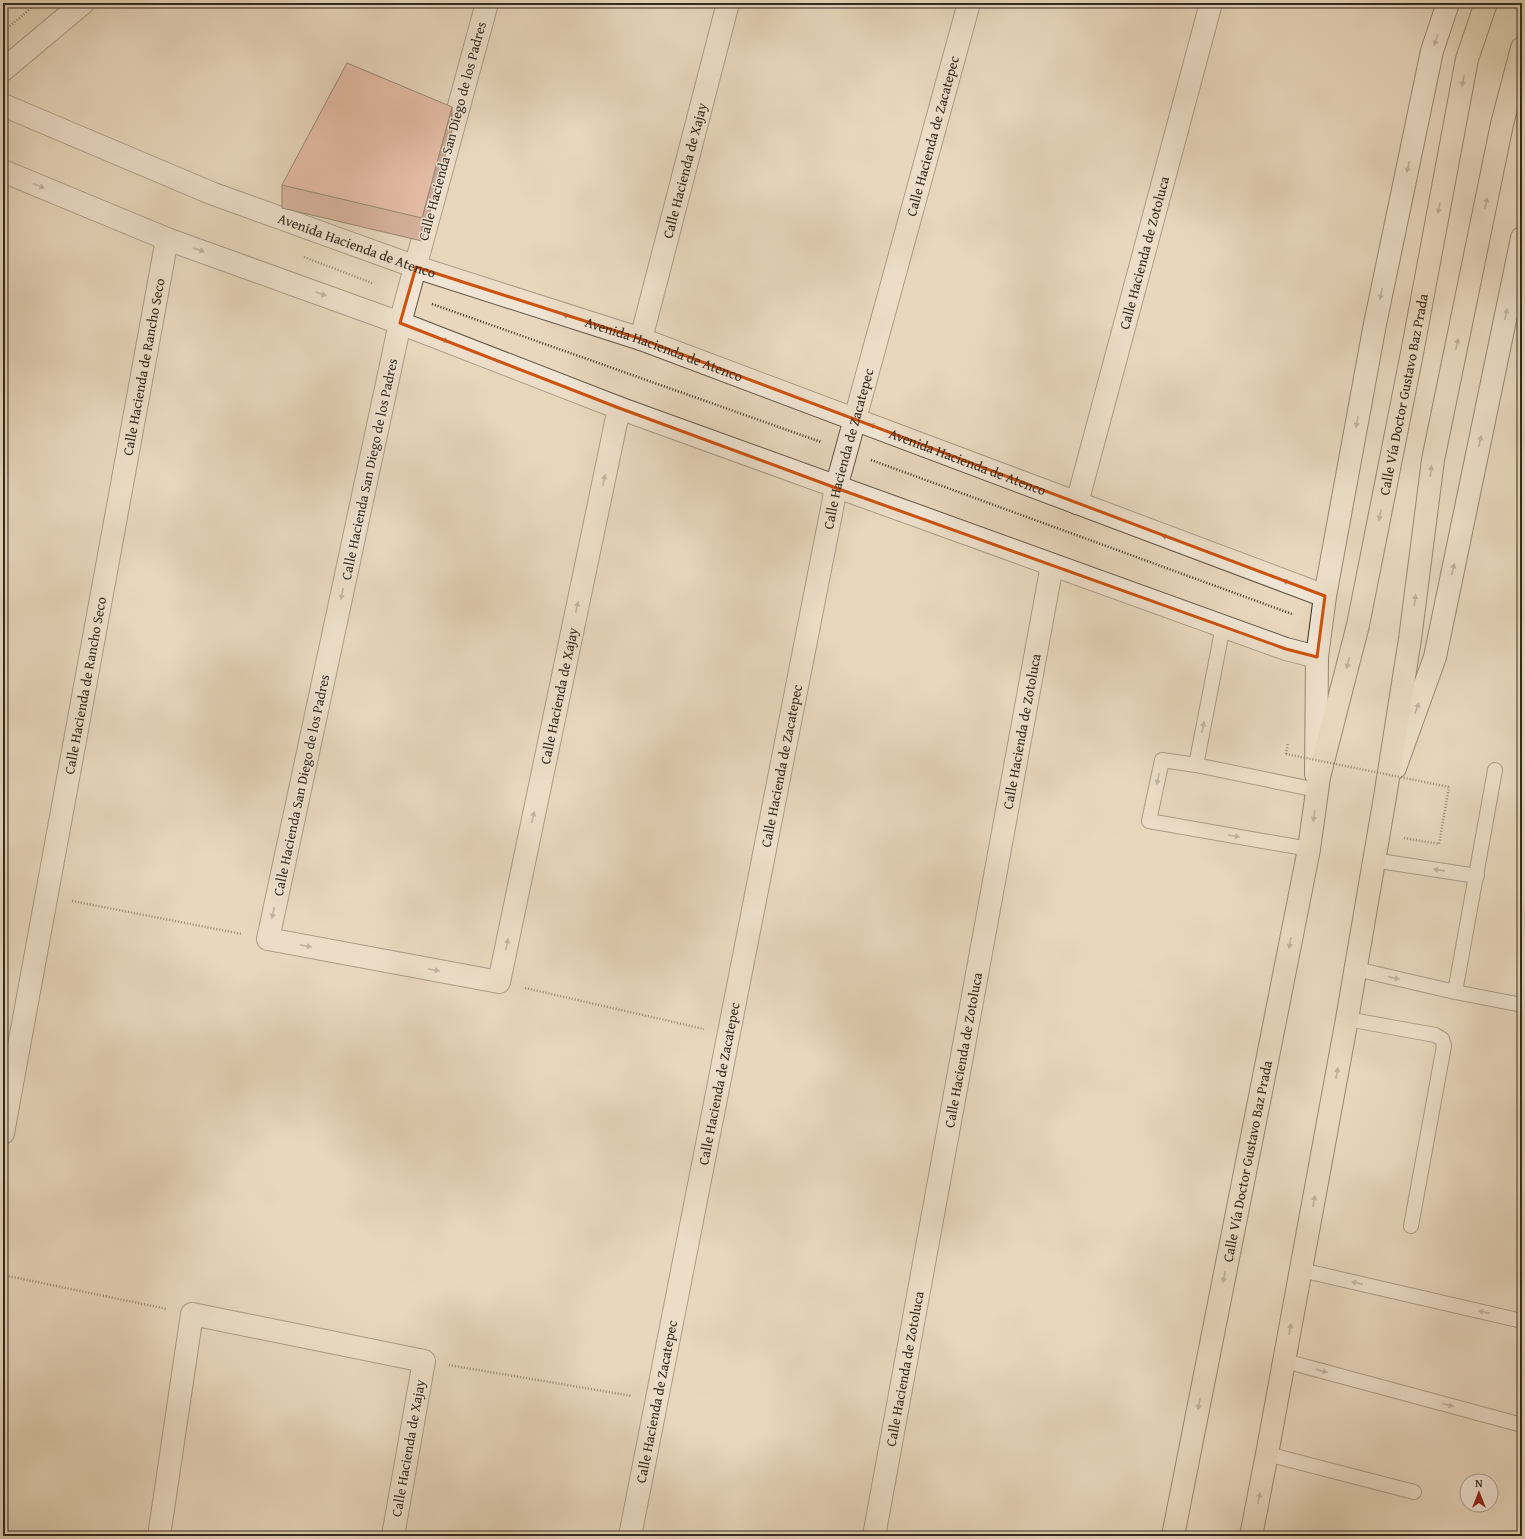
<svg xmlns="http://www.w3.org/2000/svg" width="1525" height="1539" font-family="'Gentium Book Plus',serif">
<rect width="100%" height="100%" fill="#e8d7bd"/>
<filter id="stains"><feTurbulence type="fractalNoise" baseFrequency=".005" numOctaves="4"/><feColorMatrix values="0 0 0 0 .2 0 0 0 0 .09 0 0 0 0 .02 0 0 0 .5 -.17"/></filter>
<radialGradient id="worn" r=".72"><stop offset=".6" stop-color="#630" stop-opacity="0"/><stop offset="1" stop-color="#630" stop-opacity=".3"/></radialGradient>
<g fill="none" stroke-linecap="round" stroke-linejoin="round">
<g stroke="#605546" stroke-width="16">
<g id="service">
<polyline points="1196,765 1223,626"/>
<polyline points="1309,849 1149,821 1162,760 1196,765 1317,790"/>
<polyline points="1373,860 1477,876"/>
<polyline points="1356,969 1455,992 1522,1005"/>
<polyline points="1455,992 1495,770"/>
<polyline points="1347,1019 1435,1035 1442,1039 1444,1046 1411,1226"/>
<polyline points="1301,1270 1522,1321"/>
<polyline points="1285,1361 1522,1425"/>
<polyline points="1267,1454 1414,1492"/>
</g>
</g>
<g stroke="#605546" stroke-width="24">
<g id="minor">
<path id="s1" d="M487,3L400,323L268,939L499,982L619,408"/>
<polyline points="3,70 83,3"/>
<path id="s2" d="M3,105L211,193L416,267L641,339L1325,596"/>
<polyline points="3,171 167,239 400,323 619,408 1286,649 1317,657"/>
<path id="s3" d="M641,339L728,3"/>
<path id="s4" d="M1077,503L1211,3"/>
<path id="s5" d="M3,1133L167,239"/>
<polyline points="159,1536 192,1314 424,1361 393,1536"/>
<path id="s6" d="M630,1536L836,488L969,3"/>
<path id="s7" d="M874,1536L1052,565"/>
</g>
</g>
<g stroke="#322a1f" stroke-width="24">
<g id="secondary">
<polyline points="1395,768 1435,657 1522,238"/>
<polyline points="1316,774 1317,657 1325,596 1375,324 1432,51 1448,3"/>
</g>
</g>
<g stroke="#322a1f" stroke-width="24">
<g id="primary">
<path id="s8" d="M1173,1536L1309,849L1319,777L1358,625L1412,353L1467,59L1486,3"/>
<polyline points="1251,1536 1267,1454 1347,1019 1385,797 1410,639 1433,460 1502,124 1522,48"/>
</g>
</g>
<g stroke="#322a1f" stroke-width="2.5" stroke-dasharray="1 2" stroke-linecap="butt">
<polyline points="3,32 37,3"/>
<polyline points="304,257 372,283"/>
<polyline points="432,304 821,442"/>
<polyline points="871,460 1292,614"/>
<polyline points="1286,754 1288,743"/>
<polyline points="1404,838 1439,844 1449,787"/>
<polyline points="72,901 242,934"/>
<polyline points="525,988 704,1029"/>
<polyline points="3,1275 167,1309"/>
<polyline points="449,1365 632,1396"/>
</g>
<use href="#service" stroke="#f0e5d4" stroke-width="14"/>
<use href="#minor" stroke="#f0e5d4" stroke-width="22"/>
<use href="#secondary" stroke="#f0e5d4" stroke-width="22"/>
<use href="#primary" stroke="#e8d7bd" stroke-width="22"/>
<polyline stroke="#322a1f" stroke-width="2.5" stroke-dasharray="1 2" stroke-linecap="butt" points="1286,754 1449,787"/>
</g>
<polygon fill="#c58979" stroke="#322a1f" points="452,130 422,241 282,208 282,185"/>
<polygon fill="#a06f63" stroke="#322a1f" points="452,107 452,130 422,241 422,218"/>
<polygon fill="#e59f8d" stroke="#322a1f" points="347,63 452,107 422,218 282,185"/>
<defs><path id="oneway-solid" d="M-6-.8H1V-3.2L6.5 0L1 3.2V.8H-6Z"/></defs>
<g fill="#91887a">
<use href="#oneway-solid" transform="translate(1436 40) rotate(108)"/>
<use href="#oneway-solid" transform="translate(1408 167) rotate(102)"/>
<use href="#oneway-solid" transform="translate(39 186) rotate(22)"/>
<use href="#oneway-solid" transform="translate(199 250) rotate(20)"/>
<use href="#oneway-solid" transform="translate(321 294) rotate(20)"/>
<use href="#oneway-solid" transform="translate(1381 294) rotate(102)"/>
<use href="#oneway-solid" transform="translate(1506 314) rotate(-78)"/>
<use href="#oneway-solid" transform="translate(568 316) rotate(-162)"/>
<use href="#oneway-solid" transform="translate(443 340) rotate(21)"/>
<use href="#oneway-solid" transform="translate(1357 422) rotate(100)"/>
<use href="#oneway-solid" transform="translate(875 426) rotate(-159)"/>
<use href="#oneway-solid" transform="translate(1480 441) rotate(-78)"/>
<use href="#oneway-solid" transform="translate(604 480) rotate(-78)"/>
<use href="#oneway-solid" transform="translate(1167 537) rotate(-159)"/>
<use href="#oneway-solid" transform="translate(1453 569) rotate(-78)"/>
<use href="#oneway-solid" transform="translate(1288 582) rotate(-159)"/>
<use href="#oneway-solid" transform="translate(342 594) rotate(102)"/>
<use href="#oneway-solid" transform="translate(577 607) rotate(-78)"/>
<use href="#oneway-solid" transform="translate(1417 708) rotate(-70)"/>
<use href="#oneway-solid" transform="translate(1203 727) rotate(-79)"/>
<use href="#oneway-solid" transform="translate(1158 779) rotate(103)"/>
<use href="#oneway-solid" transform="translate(533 817) rotate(-78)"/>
<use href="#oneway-solid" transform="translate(1234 836) rotate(10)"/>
<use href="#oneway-solid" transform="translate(1439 870) rotate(-171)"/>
<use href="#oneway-solid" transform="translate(273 913) rotate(102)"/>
<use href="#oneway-solid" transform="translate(507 944) rotate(-78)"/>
<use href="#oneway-solid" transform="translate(306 946) rotate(11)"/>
<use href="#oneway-solid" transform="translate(434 970) rotate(11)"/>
<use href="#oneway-solid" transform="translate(1394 978) rotate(13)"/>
<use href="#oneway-solid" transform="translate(1357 1283) rotate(-167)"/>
<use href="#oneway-solid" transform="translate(1484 1312) rotate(-167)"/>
<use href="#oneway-solid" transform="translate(1322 1371) rotate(15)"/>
<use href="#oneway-solid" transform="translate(1448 1405) rotate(15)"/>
</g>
<g fill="#8d806e">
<use href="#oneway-solid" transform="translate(1463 81) rotate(101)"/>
<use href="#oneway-solid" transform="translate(1486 203) rotate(-78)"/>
<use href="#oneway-solid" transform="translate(1439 208) rotate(101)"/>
<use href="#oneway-solid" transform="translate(1457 344) rotate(-78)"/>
<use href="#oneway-solid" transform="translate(1431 471) rotate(-83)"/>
<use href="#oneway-solid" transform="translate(1380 515) rotate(101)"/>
<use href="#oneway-solid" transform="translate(1415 600) rotate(-83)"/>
<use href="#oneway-solid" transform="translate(1348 663) rotate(104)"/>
<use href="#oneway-solid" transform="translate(1314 816) rotate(98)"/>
<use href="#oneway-solid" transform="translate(1290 943) rotate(101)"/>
<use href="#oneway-solid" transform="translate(1337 1073) rotate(-80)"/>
<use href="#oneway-solid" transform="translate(1314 1201) rotate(-80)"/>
<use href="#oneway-solid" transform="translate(1224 1277) rotate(101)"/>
<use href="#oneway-solid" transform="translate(1290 1329) rotate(-80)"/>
<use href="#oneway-solid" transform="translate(1199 1404) rotate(101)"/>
<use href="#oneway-solid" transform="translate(1259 1498) rotate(-78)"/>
</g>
<path d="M0 0H1525V1539H0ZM416,267L641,339L1325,596L1317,657L1286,649L836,488L619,408L400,323Z" fill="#e8d7bd" fill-opacity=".55" fill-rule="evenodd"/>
<path fill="none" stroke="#cd520f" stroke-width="3" stroke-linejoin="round" d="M416,267L641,339L1325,596L1317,657L1286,649L836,488L619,408L400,323Z"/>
<g text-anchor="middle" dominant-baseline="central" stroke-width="3" stroke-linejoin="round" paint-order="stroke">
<g font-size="14" fill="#322a1f" stroke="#f0e5d4">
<text transform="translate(452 131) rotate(-75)">Calle Hacienda San Diego de los Padres</text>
<text stroke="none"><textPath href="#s6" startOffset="1433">Calle Hacienda de Zacatepec</textPath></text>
<text stroke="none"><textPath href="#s3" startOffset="174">Calle Hacienda de Xajay</textPath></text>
<text stroke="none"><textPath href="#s2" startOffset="381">Avenida Hacienda de Atenco</textPath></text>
<text stroke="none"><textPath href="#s4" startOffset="259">Calle Hacienda de Zotoluca</textPath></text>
<text stroke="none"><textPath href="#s2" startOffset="705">Avenida Hacienda de Atenco</textPath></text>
<text stroke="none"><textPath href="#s5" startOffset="779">Calle Hacienda de Rancho Seco</textPath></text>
<text stroke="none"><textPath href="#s8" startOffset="1165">Calle Vía Doctor Gustavo Baz Prada</textPath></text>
<text stroke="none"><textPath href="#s6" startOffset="1109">Calle Hacienda de Zacatepec</textPath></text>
<text stroke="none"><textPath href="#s2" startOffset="1029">Avenida Hacienda de Atenco</textPath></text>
<text transform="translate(369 469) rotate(-78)">Calle Hacienda San Diego de los Padres</text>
<text stroke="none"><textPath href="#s5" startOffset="455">Calle Hacienda de Rancho Seco</textPath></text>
<text stroke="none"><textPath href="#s1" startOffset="1489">Calle Hacienda de Xajay</textPath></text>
<text stroke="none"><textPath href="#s7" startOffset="818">Calle Hacienda de Zotoluca</textPath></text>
<text stroke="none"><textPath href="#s6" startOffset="785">Calle Hacienda de Zacatepec</textPath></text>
<text transform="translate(301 785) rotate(-78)">Calle Hacienda San Diego de los Padres</text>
<text stroke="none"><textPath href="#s7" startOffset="494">Calle Hacienda de Zotoluca</textPath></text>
<text stroke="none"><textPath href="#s6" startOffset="461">Calle Hacienda de Zacatepec</textPath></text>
<text stroke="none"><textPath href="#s8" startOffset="382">Calle Vía Doctor Gustavo Baz Prada</textPath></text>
<text stroke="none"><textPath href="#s7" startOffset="170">Calle Hacienda de Zotoluca</textPath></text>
<text stroke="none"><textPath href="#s6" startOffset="137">Calle Hacienda de Zacatepec</textPath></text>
<text transform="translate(408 1448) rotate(-80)">Calle Hacienda de Xajay</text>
</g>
</g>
<rect width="1525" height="1539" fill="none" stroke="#e8d7bd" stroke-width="16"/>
<rect x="4" y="4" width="1517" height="1531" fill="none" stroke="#322a1f" stroke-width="2"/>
<rect x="8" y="8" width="1509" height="1523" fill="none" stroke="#322a1f"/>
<g transform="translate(1479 1493)"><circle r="19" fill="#f0e5d4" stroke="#a49a8c"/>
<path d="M0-3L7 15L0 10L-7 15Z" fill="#8f2418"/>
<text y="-6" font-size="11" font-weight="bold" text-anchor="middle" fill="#322a1f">N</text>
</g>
<rect width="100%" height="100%" filter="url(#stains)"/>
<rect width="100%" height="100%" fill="url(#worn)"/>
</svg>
